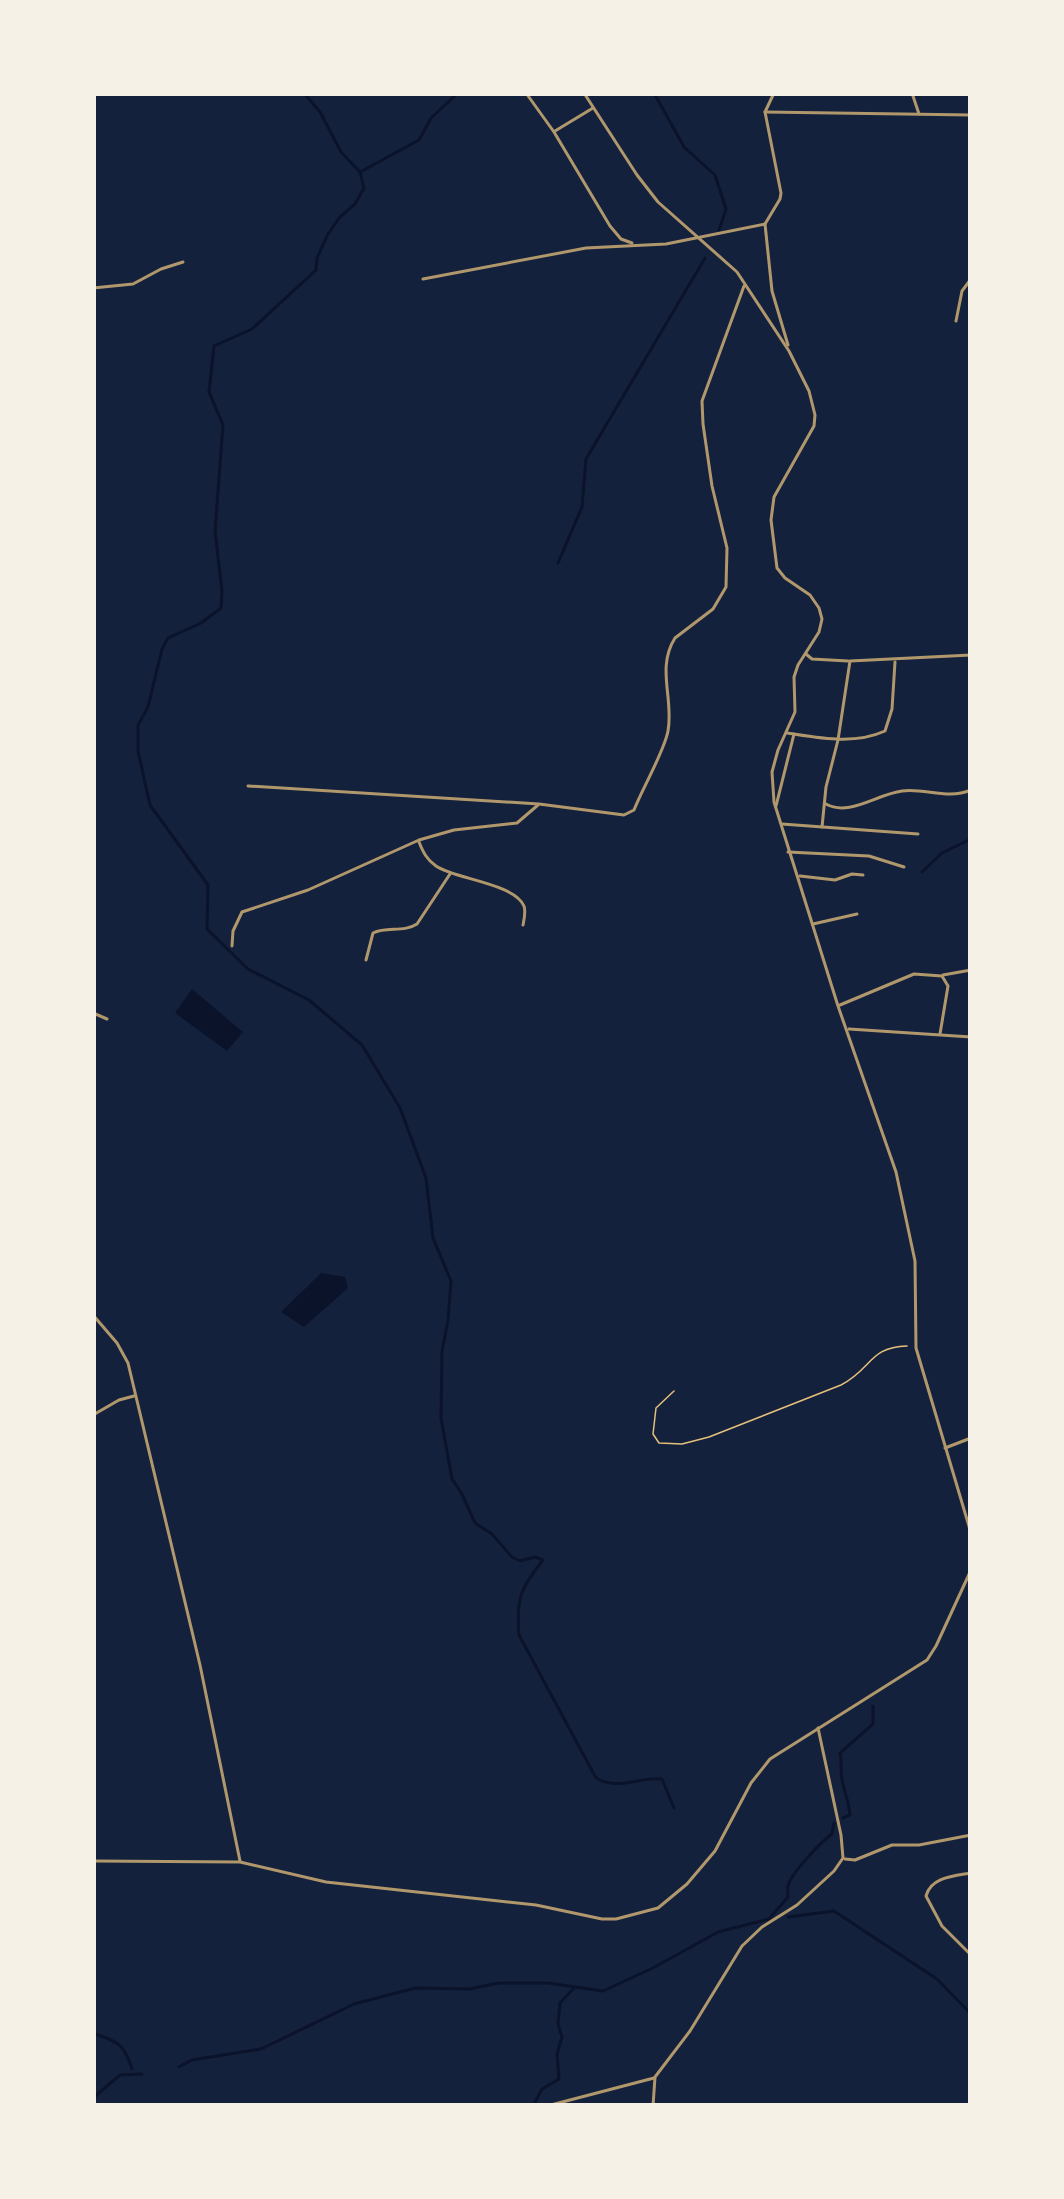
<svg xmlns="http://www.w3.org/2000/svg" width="1064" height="2199" font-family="'Roboto Condensed',sans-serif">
<rect width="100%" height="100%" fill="#14213d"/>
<g fill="#0b132b">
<polygon points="192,989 243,1032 227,1051 175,1013"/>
<polygon points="321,1273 345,1277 348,1288 304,1327 281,1312"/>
</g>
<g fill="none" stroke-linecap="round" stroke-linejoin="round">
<g stroke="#0b132b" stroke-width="3">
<path d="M304,93L320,112L341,152L360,172L364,188L355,204L340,217L328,234L317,258L316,270L252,329L214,346L209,392L223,425L215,531L222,591L221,608L201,623L168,638L162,649L148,707L138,725V751L150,805L208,885L207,929L248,969L309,1000L362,1045L400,1108L426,1178L433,1238L451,1281L448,1320L442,1351L441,1418L452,1479L462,1494L475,1523L492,1534L512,1557L520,1561L535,1557L543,1560C521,1588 516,1597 519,1635L596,1778C618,1791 638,1777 662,1779L674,1808"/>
<polyline points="654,93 684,147 715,175 726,209 719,230"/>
<polyline points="360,172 419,140 431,118 458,93"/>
<polyline points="558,563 582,507 586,459 705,258"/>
<polyline points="922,872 942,853 971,839"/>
<path d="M843,1818L850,1815C849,1801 844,1792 842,1779C840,1770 842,1762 840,1753L873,1724V1706"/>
<polyline points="788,1917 834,1911 937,1979 971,2014"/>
<path d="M93,2033C118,2042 124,2043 132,2069"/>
<path d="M179,2067L192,2060L261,2049L354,2004L415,1988L469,1989L499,1983H548L603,1991L653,1968L718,1932L769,1919L788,1897C788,1893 787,1890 788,1886C791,1873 821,1842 832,1834L834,1823"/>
<polyline points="93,2098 120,2075 142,2074"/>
<polyline points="534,2104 542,2089 559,2079 557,2054 562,2037 558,2024 560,2003 574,1988"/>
</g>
<path stroke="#e5c07b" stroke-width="1.5" d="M674,1391L656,1408L653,1434L659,1443L682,1444L709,1437L841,1385C872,1369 869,1347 907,1346"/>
<g stroke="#b1986c" stroke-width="3">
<polyline points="526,93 554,132 610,226 621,239 632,243"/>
<polyline points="584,93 637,175 658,202 737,272 789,351 809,391 815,415 814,426 774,497 771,520 777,568 785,578 810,595 819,608 822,619 819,632 798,665 794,677 795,712 778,750 772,772 774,802 838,1006 896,1172 915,1261 916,1348 971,1533"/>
<polyline points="774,93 765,112 781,193 780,199 765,224 772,291 788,345"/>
<polyline points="912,93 919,114"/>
<polyline points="765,112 971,115"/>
<polyline points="555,131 593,108"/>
<polyline points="423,279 586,248 666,244 765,224"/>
<polyline points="93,288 133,284 161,269 183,262"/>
<polyline points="956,321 962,291 971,279"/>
<polyline points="806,654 812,659 848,661"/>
<path d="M787,733C820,738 854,745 885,731L892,709L895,662"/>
<path d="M248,786L539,804L624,815L634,810C643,787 664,752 668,731C674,699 656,668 675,638L713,609L726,587L727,548L712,486L703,424L702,401L744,286"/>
<path d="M826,804C849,817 877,794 902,791C926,788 947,800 971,790"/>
<polyline points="776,806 794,734"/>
<polyline points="782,824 918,834"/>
<polyline points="822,827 826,787 838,740 850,661 971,655"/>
<path d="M419,842C423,852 427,860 436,866C454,879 514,883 524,906C526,912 524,920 523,925"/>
<polyline points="788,852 869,856 904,867"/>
<polyline points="800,876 835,880 852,874 863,875"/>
<polyline points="813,924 857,914"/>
<polyline points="232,946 233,931 242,912 308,890 419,840 454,830 517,823 538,805"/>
<path d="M366,960L373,933C387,926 403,933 417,924L450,874"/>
<polyline points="943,975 971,970"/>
<polyline points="840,1005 914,974 942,976 948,986 940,1034"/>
<polyline points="93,1013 107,1019"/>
<polyline points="849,1029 971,1037"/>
<polyline points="93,1315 117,1343 128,1363 200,1665 240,1861"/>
<polyline points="93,1415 119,1400 134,1396"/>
<polyline points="945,1448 971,1438"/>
<polyline points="845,1859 855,1860 892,1845 919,1845 971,1835"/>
<polyline points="93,1861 240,1862 326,1882 536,1905 602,1919 616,1919 658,1908 687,1884 715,1851 751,1783 770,1759 927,1660 936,1646 971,1570"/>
<path d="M971,1873C954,1876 931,1877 926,1896L942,1926L971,1955"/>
<polyline points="547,2106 654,2078"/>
<polyline points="653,2106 655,2077 690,2031 742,1946 762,1927 797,1905 834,1871 843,1858 841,1835 818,1728"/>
</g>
</g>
<rect width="1064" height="2199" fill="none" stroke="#f6f1e7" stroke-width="192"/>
</svg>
